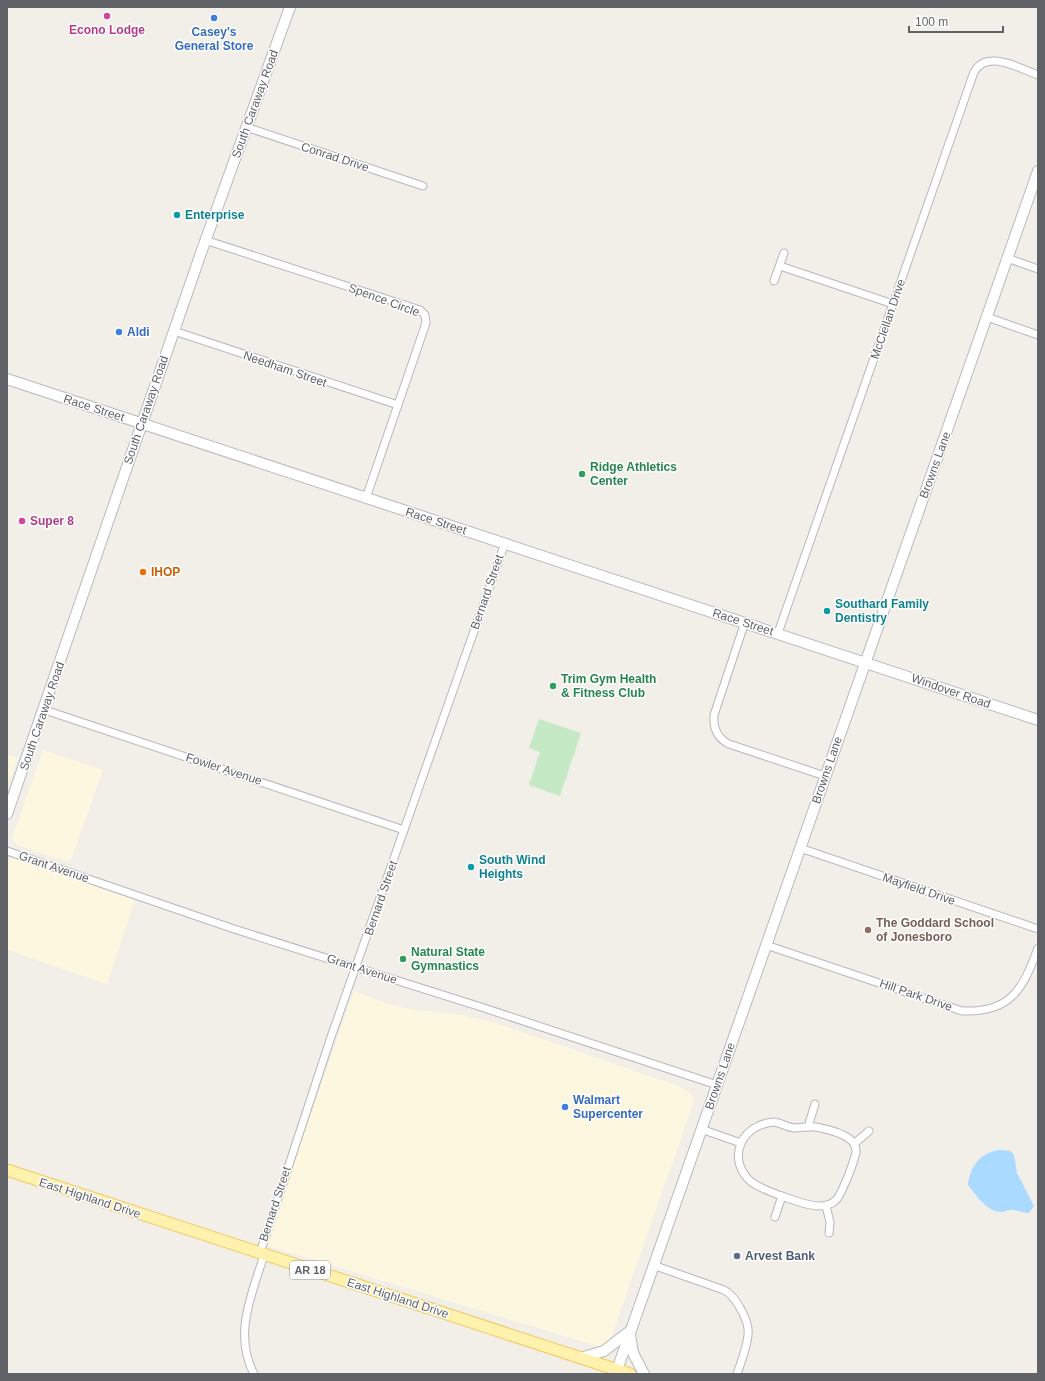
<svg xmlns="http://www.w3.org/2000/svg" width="1045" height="1381" font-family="Helvetica,sans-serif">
<rect width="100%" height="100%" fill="#f1efe8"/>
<g fill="#fef7e0">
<polygon points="43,750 103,770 70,863 17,845 12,839"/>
<polygon points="7,754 18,758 7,787"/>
<polygon points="10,857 135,900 107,984 7,950 7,866"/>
<polygon points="354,991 390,1005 416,1010 462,1015 493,1022 681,1087 692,1095 694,1101 607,1349 265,1245"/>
</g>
<polygon fill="#c5e8c5" points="539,719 581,733 560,796 529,785 540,752 529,748"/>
<path fill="#aadaff" d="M1000,1150L1010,1151L1014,1155L1017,1173L1034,1206L1029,1213C1022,1213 1016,1209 1010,1210C1007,1210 1004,1212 1001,1212C986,1211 976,1195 968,1185C970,1166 981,1152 1000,1150Z"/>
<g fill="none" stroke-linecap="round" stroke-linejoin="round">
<g stroke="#b5b8bc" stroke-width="9">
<g id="street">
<polyline points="246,127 423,186"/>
<polyline points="205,240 420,310 425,315 426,323 366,498"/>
<polyline points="1007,258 1038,269"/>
<polyline points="780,266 893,304"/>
<polyline points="774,281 784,253"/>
<polyline points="987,317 1038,335"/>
<polyline points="174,331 398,405"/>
<path d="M745,622L714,715C713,728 717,738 729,744L825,776"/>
<path d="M778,633L974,72C987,49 1019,68 1038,75"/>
<polyline points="45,710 404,830"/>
<polyline points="800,848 1038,929"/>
<polyline points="7,851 234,929 481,1007 717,1085"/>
<path d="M766,945L962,1011C1011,1013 1023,989 1038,948"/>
<path d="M774,1122C781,1123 787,1127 794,1128C802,1128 808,1126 816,1127C826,1129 845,1134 852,1141C855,1144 856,1148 856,1152C854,1162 842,1194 836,1200C832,1204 825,1206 819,1206C806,1206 758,1189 749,1180C726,1156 743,1124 774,1122Z"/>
<polyline points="808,1127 815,1104"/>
<polyline points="701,1129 741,1143"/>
<polyline points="854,1144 869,1131"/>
<polyline points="826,1206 830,1222 829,1233"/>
<polyline points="775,1217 782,1196"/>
<polyline points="260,1253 331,1037 505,543"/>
<path d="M653,1265L724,1290C736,1296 750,1322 748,1335C747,1348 741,1362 737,1374"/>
<path d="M254,1374C233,1334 252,1294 264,1255"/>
</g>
</g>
<g stroke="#b6babf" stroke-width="12">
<g id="secondary">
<polyline points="7,379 1038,720"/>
<polyline points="7,814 202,250 290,7"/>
<polyline points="630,1335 633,1353 644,1374"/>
<polyline points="580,1358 604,1351 630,1331"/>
<polyline points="617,1370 1038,171"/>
</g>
</g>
<g stroke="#f2c960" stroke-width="13">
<polyline id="primary" points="7,1170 630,1374"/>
</g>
<use href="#street" stroke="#fff" stroke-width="7"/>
<use href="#secondary" stroke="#fff" stroke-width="10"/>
<use href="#primary" stroke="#fff2af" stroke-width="11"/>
</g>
<g fill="#d1479c" stroke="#fff" stroke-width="1.5">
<circle cx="107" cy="16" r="4"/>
<circle cx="22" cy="521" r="4"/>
</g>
<g fill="#3f7fe0" stroke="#fff" stroke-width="1.5">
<circle cx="214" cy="18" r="4"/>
<circle cx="119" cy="332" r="4"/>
<circle cx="565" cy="1107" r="4"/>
</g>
<g fill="#0f9aa8" stroke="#fff" stroke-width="1.5">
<circle cx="177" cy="215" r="4"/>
<circle cx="827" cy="611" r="4"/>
<circle cx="471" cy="867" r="4"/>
</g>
<g fill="#2e9e5b" stroke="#fff" stroke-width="1.5">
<circle cx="582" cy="474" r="4"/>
<circle cx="553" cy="686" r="4"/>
<circle cx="403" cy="959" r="4"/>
</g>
<circle fill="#e8710a" stroke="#fff" stroke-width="1.5" cx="143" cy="572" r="4"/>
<circle fill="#8d6e63" stroke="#fff" stroke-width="1.5" cx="868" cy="930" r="4"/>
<circle fill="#5c6f8a" stroke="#fff" stroke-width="1.5" cx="737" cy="1256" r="4"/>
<g text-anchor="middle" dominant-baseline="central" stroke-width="3" stroke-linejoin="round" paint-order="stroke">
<rect fill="#fff" stroke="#8f9295" stroke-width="1" x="290" y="1261" width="40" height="18" rx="3"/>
<g font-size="11" font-weight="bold" fill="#5f6368">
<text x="310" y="1270">AR 18</text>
</g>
<g font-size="12" font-weight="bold" fill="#b23c85" stroke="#fff">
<text x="107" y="30">Econo Lodge</text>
<text x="30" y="521" text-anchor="start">Super 8</text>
</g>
<g font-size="12" font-weight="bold" fill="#366cbe" stroke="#fff" text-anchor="start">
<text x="214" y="32" text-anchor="middle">Casey's<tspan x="214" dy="14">General Store</tspan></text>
<text x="127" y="332">Aldi</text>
<text x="573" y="1100">Walmart<tspan x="573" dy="14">Supercenter</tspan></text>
</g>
<g font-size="12" fill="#5f6368" stroke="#fff">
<text transform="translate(255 104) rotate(-70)">South Caraway Road</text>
<text transform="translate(335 157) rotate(18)">Conrad Drive</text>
<text transform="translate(384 300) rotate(20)">Spence Circle</text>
<text transform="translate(888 319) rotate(-71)">McClellan Drive</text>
<text transform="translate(285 369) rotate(19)">Needham Street</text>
<text transform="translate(94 408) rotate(18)">Race Street</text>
<text transform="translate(146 410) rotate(-71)">South Caraway Road</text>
<text transform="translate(935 465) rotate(-70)">Browns Lane</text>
<text transform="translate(436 521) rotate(18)">Race Street</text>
<text transform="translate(487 592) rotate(-71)">Bernard Street</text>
<text transform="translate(743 622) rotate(18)">Race Street</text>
<text transform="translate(951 691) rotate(19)">Windover Road</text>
<text transform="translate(42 716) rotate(-71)">South Caraway Road</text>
<text transform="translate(224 769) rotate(18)">Fowler Avenue</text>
<text transform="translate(827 770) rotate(-71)">Browns Lane</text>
<text transform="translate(54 867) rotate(19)">Grant Avenue</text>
<text transform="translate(919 889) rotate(19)">Mayfield Drive</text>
<text transform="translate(381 898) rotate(-71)">Bernard Street</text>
<text transform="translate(362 969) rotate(18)">Grant Avenue</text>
<text transform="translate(916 995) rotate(19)">Hill Park Drive</text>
<text transform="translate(720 1076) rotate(-71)">Browns Lane</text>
<text transform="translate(90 1198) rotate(18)">East Highland Drive</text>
<text transform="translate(275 1204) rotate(-72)">Bernard Street</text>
<text transform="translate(398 1298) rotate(18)">East Highland Drive</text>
</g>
<g font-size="12" font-weight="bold" fill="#0d838f" stroke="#fff" text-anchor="start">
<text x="185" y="215">Enterprise</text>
<text x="835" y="604">Southard Family<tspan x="835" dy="14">Dentistry</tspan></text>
<text x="479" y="860">South Wind<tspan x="479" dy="14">Heights</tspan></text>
</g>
<g font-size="12" font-weight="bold" fill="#27864d" stroke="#fff" text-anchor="start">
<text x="590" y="467">Ridge Athletics<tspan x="590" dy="14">Center</tspan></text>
<text x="561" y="679">Trim Gym Health<tspan x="561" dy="14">&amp; Fitness Club</tspan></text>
<text x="411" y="952">Natural State<tspan x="411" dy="14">Gymnastics</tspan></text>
</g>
<g font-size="12" font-weight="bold" fill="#c56008" stroke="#fff" text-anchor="start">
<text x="151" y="572">IHOP</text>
</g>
<g font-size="12" font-weight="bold" fill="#785e54" stroke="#fff" text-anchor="start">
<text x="876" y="923">The Goddard School<tspan x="876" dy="14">of Jonesboro</tspan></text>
</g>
<g font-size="12" font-weight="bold" fill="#4e5e75" stroke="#fff" text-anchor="start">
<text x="745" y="1256">Arvest Bank</text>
</g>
</g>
<rect width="1045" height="1381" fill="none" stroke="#5f6368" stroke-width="16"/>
<path d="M909 26v6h94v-6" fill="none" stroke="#5f6368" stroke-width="2"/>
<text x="915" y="26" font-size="12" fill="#5f6368" stroke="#ffffff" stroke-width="3" paint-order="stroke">100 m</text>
</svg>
